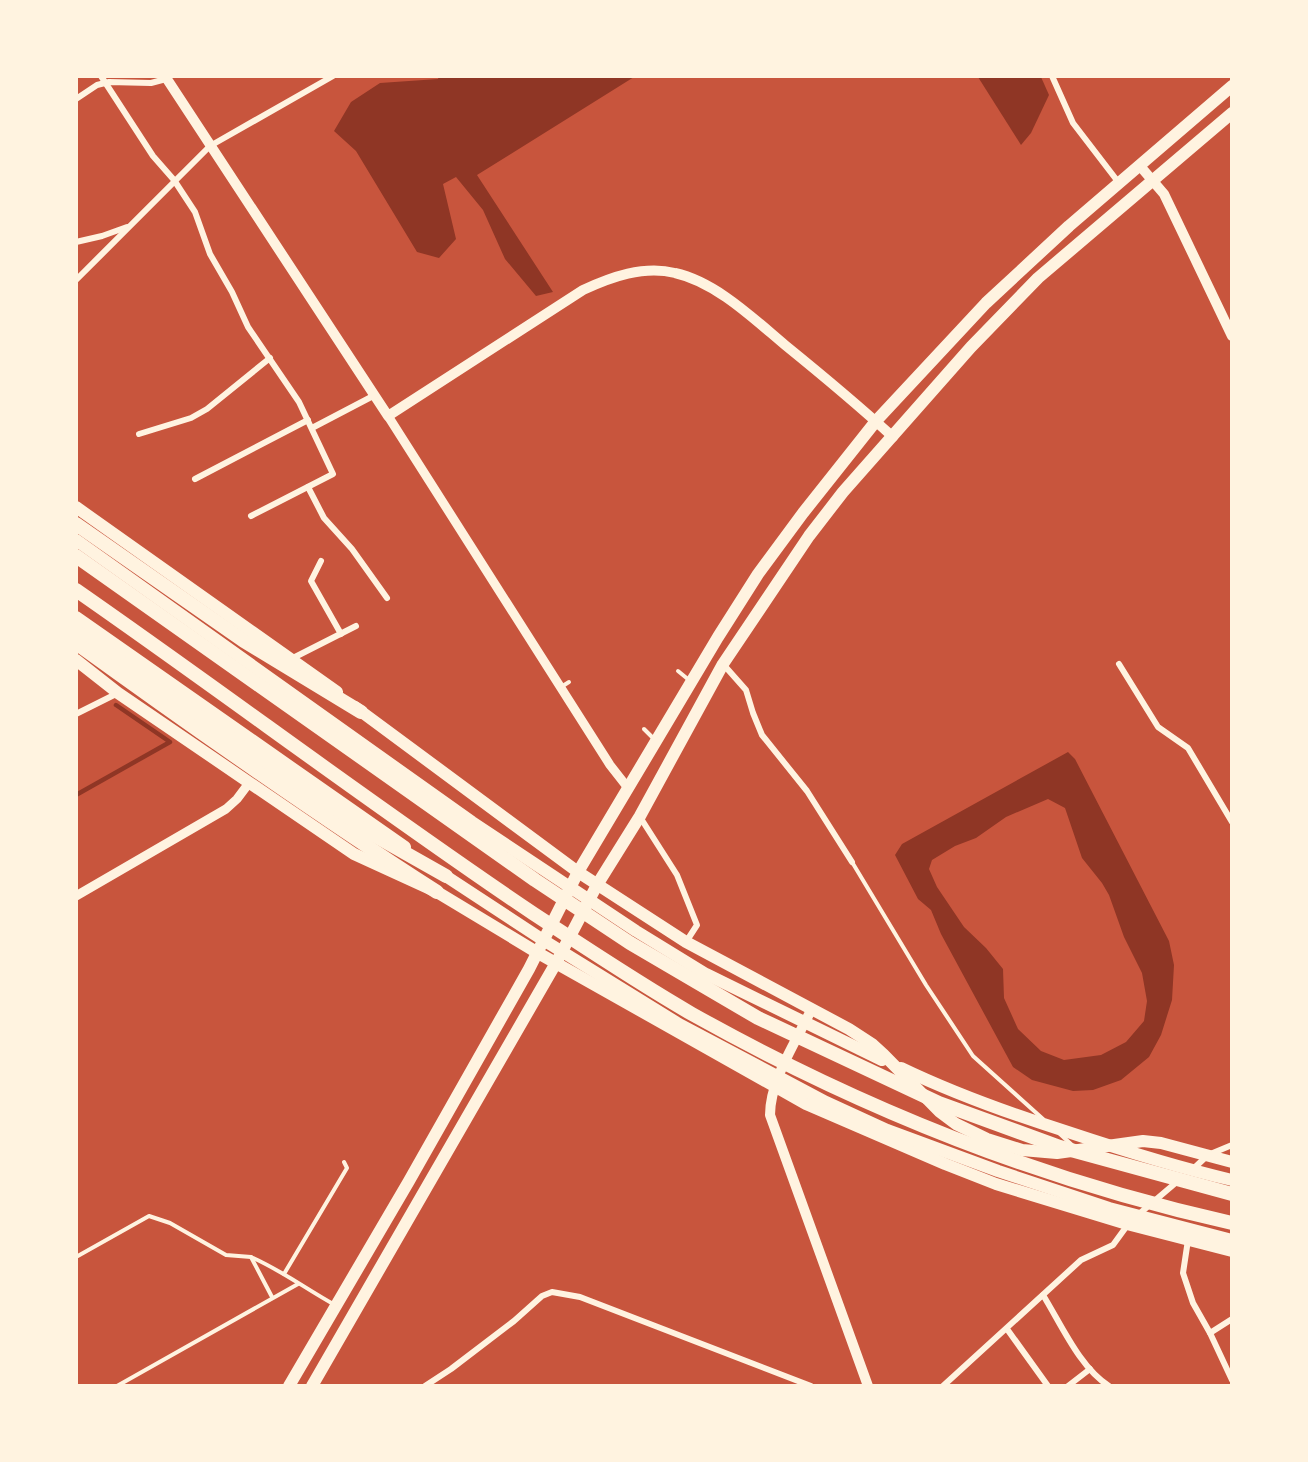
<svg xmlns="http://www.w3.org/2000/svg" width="1308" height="1462" font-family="Ubuntu,sans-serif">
<rect width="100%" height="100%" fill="#c8553d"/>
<g fill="#8f3625" fill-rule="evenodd">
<polygon points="439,76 634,77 477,175 553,292 536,296 505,259 483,210 456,177 443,184 456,239 439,258 417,252 356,151 334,131 351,102 380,83 438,79"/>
<polygon points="978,77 1041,77 1049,95 1031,133 1021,145"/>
<path d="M1068,752L1075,759L1169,941L1174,965L1172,1000L1161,1035L1149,1057L1121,1080L1093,1090L1073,1091L1032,1080L1013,1067L941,934L931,910L918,899L895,855L902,844ZM1048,799L1065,808L1082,858L1102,883L1109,895L1124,937L1142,973L1147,1001L1144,1021L1126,1042L1101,1055L1064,1060L1041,1051L1018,1029L1004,998L1003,969L986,948L964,927L937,887L929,869L932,860L955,846L976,838L1006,817Z"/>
</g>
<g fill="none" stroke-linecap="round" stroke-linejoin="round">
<polyline stroke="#8f3625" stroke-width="4.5" points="76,795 170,742 116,705"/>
<g stroke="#fff3e0" stroke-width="4">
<polyline points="678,671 689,680"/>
<polyline points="561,687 569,682"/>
<polyline points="644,729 654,739"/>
<polyline points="852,862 926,985 973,1056 1043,1119"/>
<polyline points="1060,1134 1072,1145"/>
<polyline points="76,1257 149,1216 170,1223 226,1255 251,1257 272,1297"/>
<path d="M251,1257C281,1270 306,1289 335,1305"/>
<polyline points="284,1274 347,1168 344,1162"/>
<polyline points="117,1386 298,1284"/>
</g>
<g stroke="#fff3e0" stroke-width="6">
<polyline points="101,76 153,156 174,180 195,212 210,254 232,292 248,327 299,402 333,474 251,516"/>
<polyline points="1052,76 1073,123 1119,183"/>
<polyline points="76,99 97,85 109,82 151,83 166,79"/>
<polyline points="76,242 102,236 127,227"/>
<polyline points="76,280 210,146 333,76"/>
<polyline points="312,428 375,395"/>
<polyline points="139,434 191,418 207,409 270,358"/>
<polyline points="195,479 308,420"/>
<polyline points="308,487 324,518 352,549 387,598"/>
<polyline points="321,561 311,581 341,634"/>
<polyline points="291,659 356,626"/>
<polyline points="723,664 746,690 753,713 762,735 807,791 852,862"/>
<polyline points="1119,664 1158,727 1188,748 1232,822"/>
<polyline points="76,714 118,693"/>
<polyline points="640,817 677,875 697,925 686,942"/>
<polyline points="1192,1170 1208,1155 1232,1145"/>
<polyline points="1139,1214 1179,1180"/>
<polyline points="1188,1240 1183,1273 1193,1303 1210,1333 1232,1380"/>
<path d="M1043,1295C1061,1324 1080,1368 1109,1386"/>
<polyline points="1007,1329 1048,1386"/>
<polyline points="1210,1333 1232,1319"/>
<polyline points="425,1386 451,1369 514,1321 542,1296 552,1292 580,1297 811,1386"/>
<polyline points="943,1386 1081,1260 1113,1245 1129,1223"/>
<polyline points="1068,1386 1090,1369"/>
</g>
<g stroke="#fff3e0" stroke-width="9">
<polyline points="388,416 610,765 628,788"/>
<polyline points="76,896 226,809 237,799 249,783"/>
</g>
<g stroke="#fff3e0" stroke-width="10">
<path d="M165,76L388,416L583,290C611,277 644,265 675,273C716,282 754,319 785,345C822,375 858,405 893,437"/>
<polyline points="1140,166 1164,194 1232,336"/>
<path d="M811,1010C796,1042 770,1080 770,1115L868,1386"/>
</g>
<g stroke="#fff3e0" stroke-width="12">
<polyline points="76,507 337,692"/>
<polyline points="76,540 472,822 636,931 706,974 882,1060"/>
<polyline points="76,617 405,847"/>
<polyline points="76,660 118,693 354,854 437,892 538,953 806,1104 945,1164 996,1184 1127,1224 1232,1251"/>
<polyline points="355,707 578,872 686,942 849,1029 872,1044 884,1055 940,1112 956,1124 987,1139 1022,1150 1057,1153 1143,1141 1161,1143 1232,1162"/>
<polyline points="438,871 540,938 679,1024 826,1102 887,1130 998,1171 1109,1208 1232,1240"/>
<path d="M901,1068C955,1094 1011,1114 1068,1132C1122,1150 1176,1167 1232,1180"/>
</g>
<g stroke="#fff3e0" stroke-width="12">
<polyline points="289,1386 409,1181 529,969 578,872 718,637 758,574 803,513 876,421 986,303 1069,226 1232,86"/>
<polyline points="312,1386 556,963 597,885 640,816 723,664 809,536 843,492 971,347 1038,278 1232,113"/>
</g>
<g stroke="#fff3e0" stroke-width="14">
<polyline points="76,524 244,641 361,712"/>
<polyline points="76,556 535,880 630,943 758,1018 939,1103 1060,1147 1232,1194"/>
<path d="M76,590C230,697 379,810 534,914C586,948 638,983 692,1014C860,1108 1043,1181 1232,1223"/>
<polyline points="76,631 347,820 446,876"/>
<path d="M76,643C195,729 314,813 437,892"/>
</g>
</g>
<rect width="1308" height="1462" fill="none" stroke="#fff3e0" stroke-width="156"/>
</svg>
